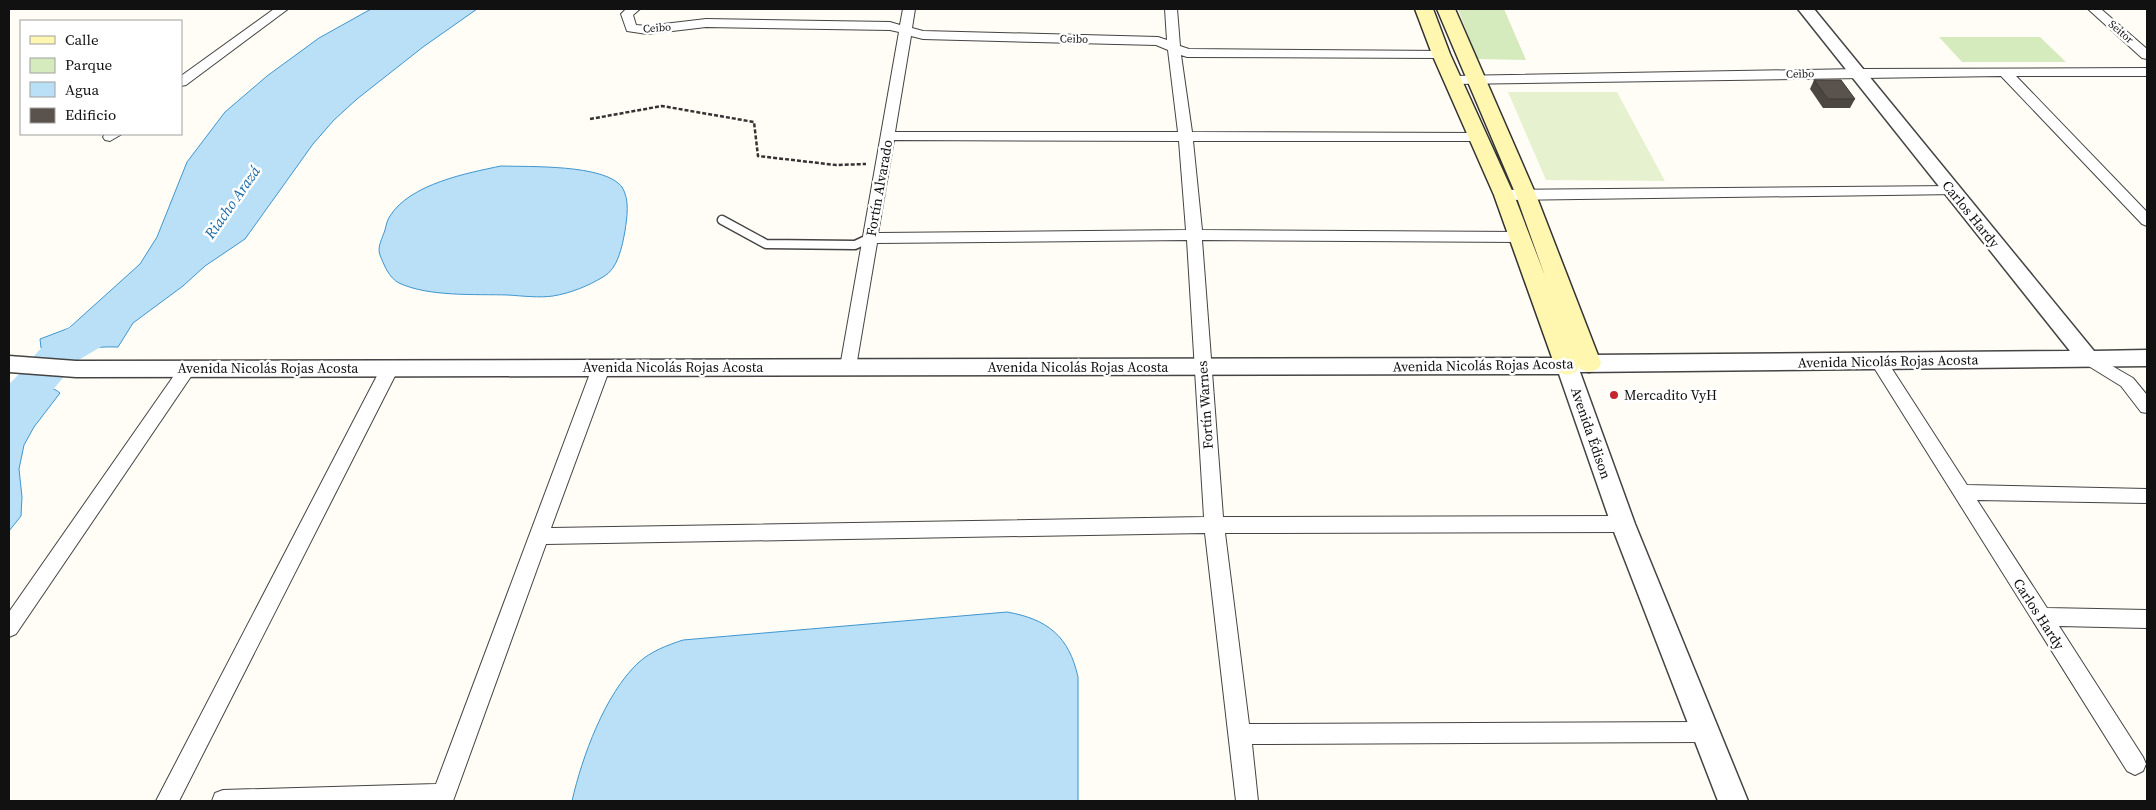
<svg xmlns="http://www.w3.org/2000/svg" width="2156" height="810" viewBox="0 0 2156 810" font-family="'Source Serif 4',serif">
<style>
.green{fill:#d5ebbd}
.pitch{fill:#e6f2cf}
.water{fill:#b9e0f7;stroke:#3f96cf}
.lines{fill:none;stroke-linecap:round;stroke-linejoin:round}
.river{fill:#b9e0f7;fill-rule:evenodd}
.service-casing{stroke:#444;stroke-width:11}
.minor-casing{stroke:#444;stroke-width:2}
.tertiary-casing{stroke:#444;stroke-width:3}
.secondary-casing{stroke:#333;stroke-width:3}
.path{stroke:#333;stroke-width:2.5;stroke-dasharray:4 2;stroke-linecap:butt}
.service{stroke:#fff;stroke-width:8}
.minor{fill:#fff;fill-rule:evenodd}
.tertiary{fill:#fff;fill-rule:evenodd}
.secondary{fill:#fff6b0;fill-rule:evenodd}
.wall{fill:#4d4742}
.building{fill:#5a524d;stroke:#3f3936}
.poi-dot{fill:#c4262e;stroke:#fff;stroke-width:2}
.labels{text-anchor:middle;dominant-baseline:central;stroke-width:5;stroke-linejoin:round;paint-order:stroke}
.far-street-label{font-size:11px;fill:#111;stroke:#fff}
.street-label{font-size:14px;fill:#111;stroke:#fff}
.poi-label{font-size:14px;fill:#111;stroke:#fff;text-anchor:start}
.water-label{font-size:15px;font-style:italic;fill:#1768a6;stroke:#fff}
</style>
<rect width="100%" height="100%" fill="#fffdf5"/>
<!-- green -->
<path class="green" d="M1458 9H1504L1526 60 1477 59Z
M1939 37H2040L2066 62H1962Z"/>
<!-- pitch -->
<path class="pitch" d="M1508 92H1617L1665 181 1546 180Z"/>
<!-- water -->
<path class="water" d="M371 9H477L423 47 357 99 334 120 313 144 245 239 205 266 183 286 133 323 118 347C90 346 69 352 41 348L40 339 69 328 140 264 157 237 187 162 225 112 267 76 319 38Z
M501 166C529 167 605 164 622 187 630 200 627 217 625 231 622 247 618 269 603 277 588 286 571 293 553 296 539 298 523 296 508 295 475 294 429 297 399 283 389 278 384 265 380 255 377 247 382 239 385 230 386 226 387 220 390 216 410 184 467 173 501 166Z
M32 387C42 386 52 386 60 393L34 427 24 445 19 469 22 497 21 516 9 531V393Z
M1007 612C1047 619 1069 636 1078 677V801H572C582 757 605 694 638 663 651 651 668 645 683 640Z"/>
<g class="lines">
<!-- river -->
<path class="river" d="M112 309 126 312 131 322 126 332 77 361 46 398 24 417 9 421V384C24 371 34 353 49 341 64 329 94 314 112 309Z"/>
<defs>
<path id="service" d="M722 220 766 244 855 245 870 238"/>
<path id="minor" d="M274 9H288L186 85 181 86V76Z
M626 9H640L633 15 636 25 647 26 706 19 890 22 900 25 903 9H915L912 28 923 31 1158 37 1167 40 1165 9H1177L1180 46 1189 49 1446 51 1447 54 1441 58 1187 57 1181 55 1192 132 1478 133 1485 137 1478 141H1193L1202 230 1520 232 1525 234 1528 237 1525 240 1520 242 1202 240 1223 517 1623 516 1630 519 1633 524 1630 529 1623 532 1225 533 1249 724 1704 722 1712 725 1715 732 1712 739 1704 742 1252 744 1258 801H1236L1205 533 546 544 453 801H212L215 793 223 790 436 784 592 368 595 364 601 362 607 364 610 368 551 528 1204 517 1187 240 877 243 856 367 854 371 848 373 842 371 840 367 899 32 890 30 706 27 647 34 627 31 621 14ZM911 36 923 39 1156 45 1168 50 1178 132H895ZM894 140 1179 141 1186 230 878 233Z
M2088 9H2101L2147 49V59L2142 58Z
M2147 68V76H2016L2147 212V226L2142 224 2001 76 1453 84 1446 80 1453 76 1858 69Z
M105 134H122L110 141 105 140 103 137Z
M1953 186 1958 188 1960 191 1958 194 1504 200 1499 198 1497 195 1499 192 1504 190Z
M2088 352 2133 378 2147 395V413L2141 412 2121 386 2082 362 2080 358 2082 354Z
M1879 356 1885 358 1967 485 2147 489V503L1977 500 2047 608 2147 610V628L2059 626 2143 757 2146 764 2143 771 2135 775 2127 771 1873 366 1871 362 1873 358Z
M188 362 194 364 197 368 194 372 16 634 9 637V612L182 364Z
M390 362 396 364 399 368 179 801H156L381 368 384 364Z"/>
<path id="tertiary" d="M1798 9H1814L2094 351 2147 350V366L1580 372 1635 524 1748 801H1718L1611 524 1559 374 76 377 9 372V356L76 361 1567 358 1589 355 2070 351Z"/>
<path id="secondary" d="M1415 9H1433L1450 54 1514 195 1545 276 1516 195 1437 9H1455L1536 195 1601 363 1598 369 1589 372 1580 369 1579 366 1576 372 1567 375 1558 372 1555 366 1494 195 1432 54Z"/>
</defs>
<!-- service casing -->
<use href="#service" class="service-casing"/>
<!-- minor casing -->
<use href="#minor" class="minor-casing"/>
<!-- tertiary casing -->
<use href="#tertiary" class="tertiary-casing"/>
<!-- secondary casing -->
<use href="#secondary" class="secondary-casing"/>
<!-- path -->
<path class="path" d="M590 119 662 106 754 122 758 156 836 165 866 164"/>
<!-- service -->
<use href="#service" class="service"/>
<!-- minor -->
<use href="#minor" class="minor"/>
<!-- tertiary -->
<use href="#tertiary" class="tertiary"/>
<!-- secondary -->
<use href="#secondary" class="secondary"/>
</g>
<!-- wall -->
<path class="wall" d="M1814 80 1855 99 1850 108H1823L1810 89Z"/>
<!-- building -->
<path class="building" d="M1814 80H1841L1855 99H1828Z"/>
<!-- markers -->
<circle class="poi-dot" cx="1614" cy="395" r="5"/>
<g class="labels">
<!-- far-street labels -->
<g class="far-street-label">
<text transform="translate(657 28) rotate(-4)">Ceibo</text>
<text transform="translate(2121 32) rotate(41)">Seitor</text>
<text transform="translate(1074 39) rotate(1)">Ceibo</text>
<text transform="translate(1800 74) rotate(-1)">Ceibo</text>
</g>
<!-- street labels -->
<g class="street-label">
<text transform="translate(879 188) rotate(-80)">Fortín Alvarado</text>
<text transform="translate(1971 214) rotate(51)">Carlos Hardy</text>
<text transform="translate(1888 361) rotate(-1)">Avenida Nicolás Rojas Acosta</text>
<text transform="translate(1483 365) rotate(-1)">Avenida Nicolás Rojas Acosta</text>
<text x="673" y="367">Avenida Nicolás Rojas Acosta</text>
<text x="1078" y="367">Avenida Nicolás Rojas Acosta</text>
<text x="268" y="368">Avenida Nicolás Rojas Acosta</text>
<text transform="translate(1205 405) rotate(-94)">Fortín Warnes</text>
<text transform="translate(1591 433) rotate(71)">Avenida Édison</text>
<text transform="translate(2039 614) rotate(57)">Carlos Hardy</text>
</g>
<!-- poi labels -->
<g class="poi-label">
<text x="1624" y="395">Mercadito VyH</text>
</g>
<!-- water labels -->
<g class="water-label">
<text transform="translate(232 202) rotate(-55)">Riacho Arazá</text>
</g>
</g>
<!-- border -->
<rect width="2156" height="810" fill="none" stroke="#111111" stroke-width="20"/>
<!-- legend -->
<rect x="20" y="20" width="162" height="115" fill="#ffffff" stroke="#a0a0a0"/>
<rect x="30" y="36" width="25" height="8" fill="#fff6b0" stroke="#a0a0a0"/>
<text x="65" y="45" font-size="15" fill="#111111">Calle</text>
<rect x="30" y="58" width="25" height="15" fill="#d5ebbd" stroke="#a0a0a0"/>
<text x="65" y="70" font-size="15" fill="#111111">Parque</text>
<rect x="30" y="82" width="25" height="15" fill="#b9e0f7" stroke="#a0a0a0"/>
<text x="65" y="95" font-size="15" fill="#111111">Agua</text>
<rect x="30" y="108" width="25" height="15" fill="#5a524d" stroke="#a0a0a0"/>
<text x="65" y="120" font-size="15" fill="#111111">Edificio</text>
</svg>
